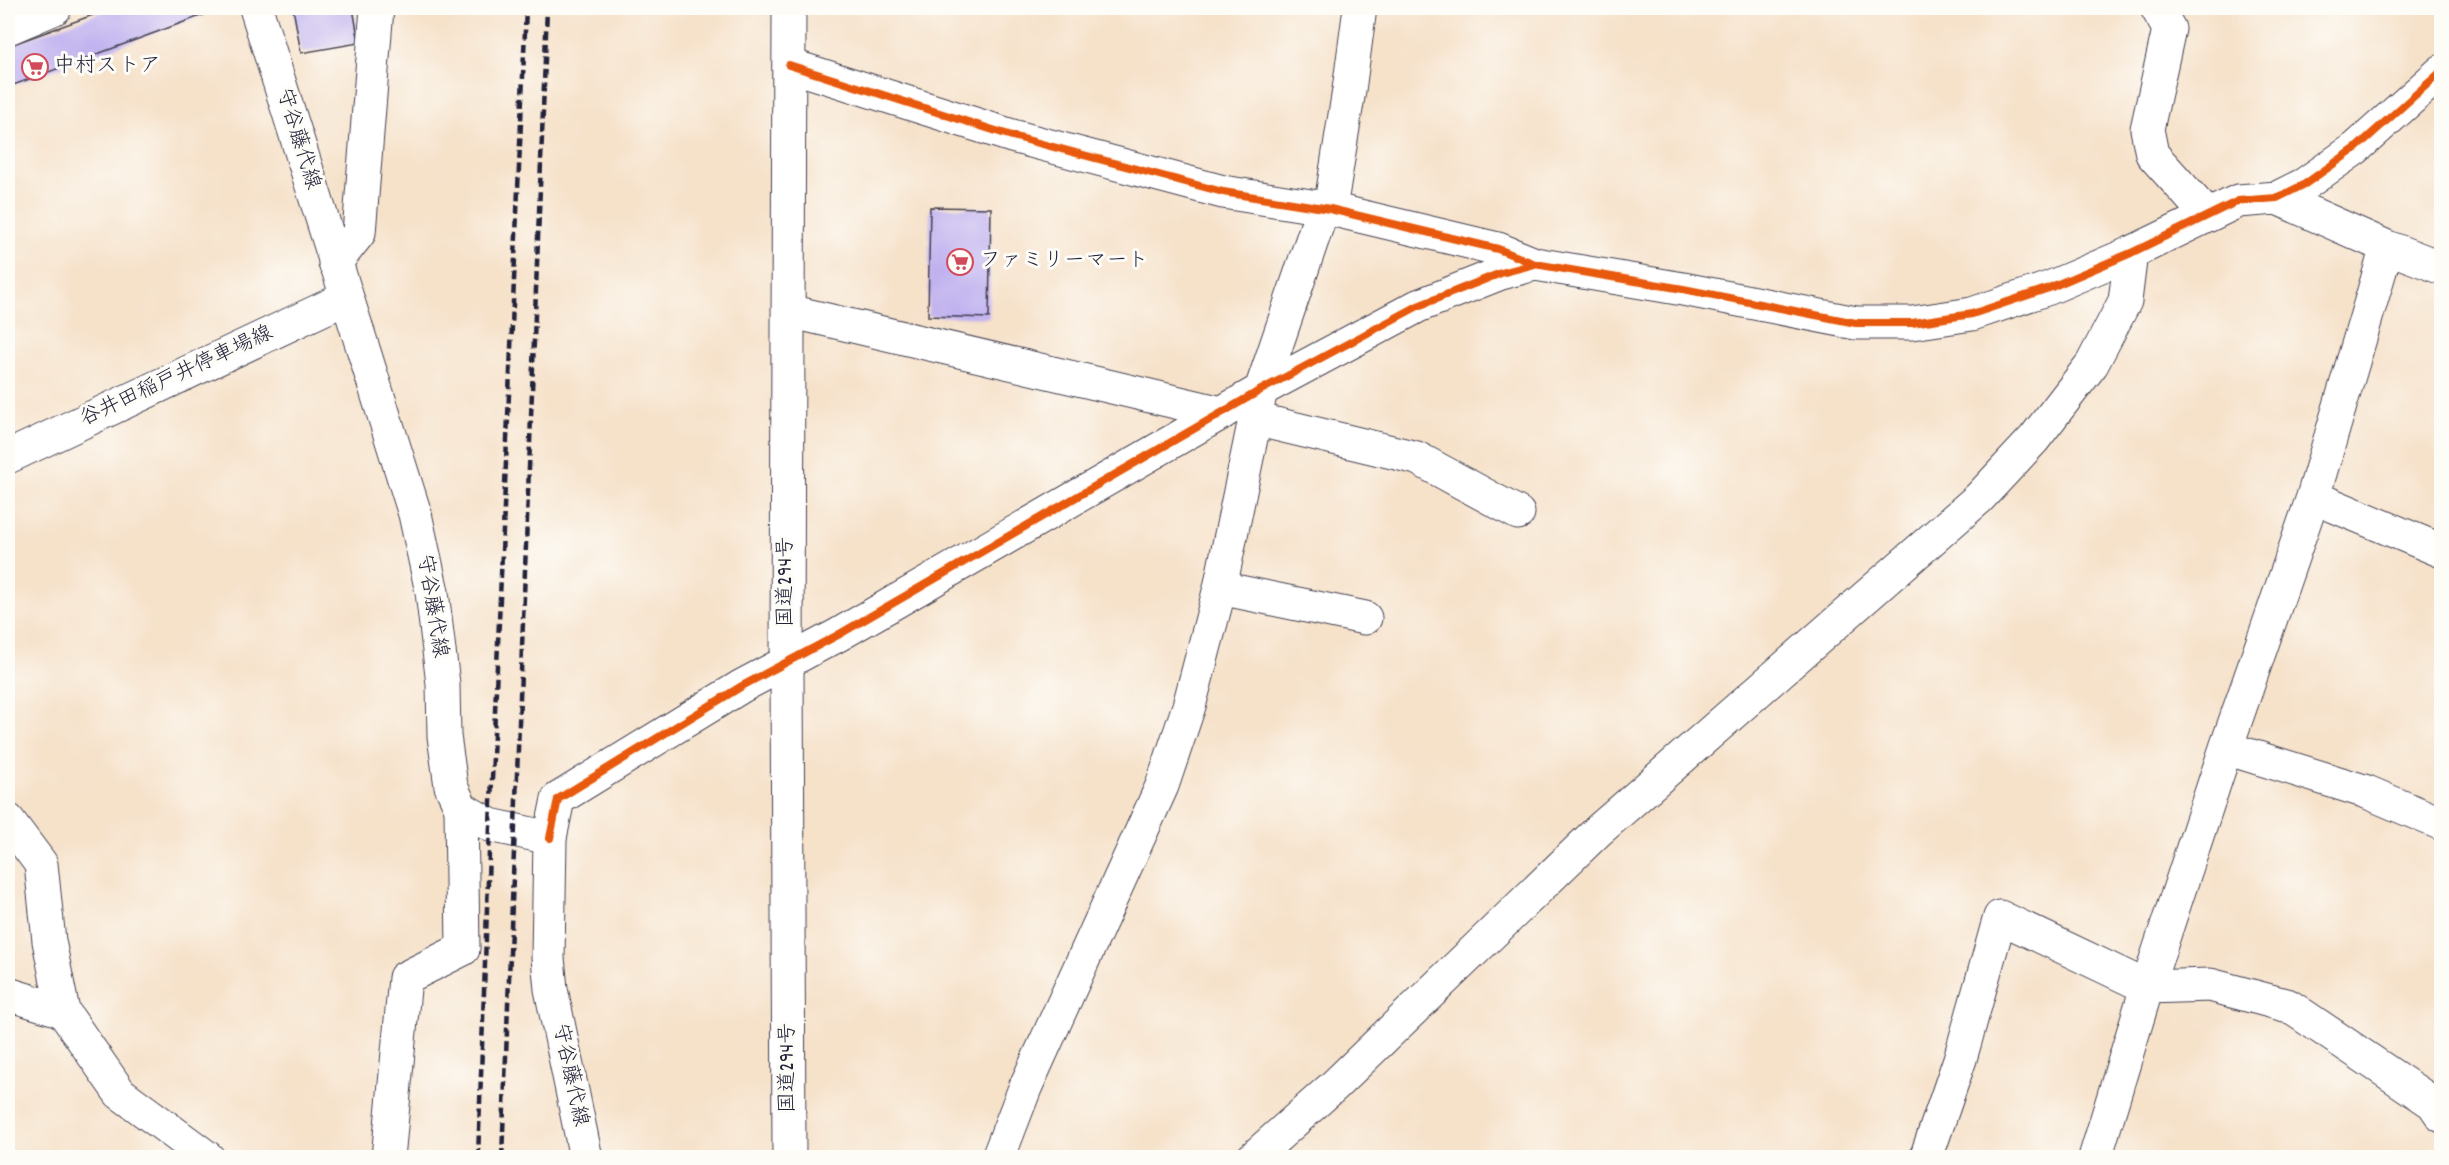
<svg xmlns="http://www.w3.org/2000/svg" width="2449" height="1165" viewBox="0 0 2449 1165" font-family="Dekko,'Klee One',sans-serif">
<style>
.building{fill:#c1b2ef}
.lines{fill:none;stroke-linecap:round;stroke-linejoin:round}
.minor-casing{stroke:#423f50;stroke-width:35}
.major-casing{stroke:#423f50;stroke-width:35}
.highway-casing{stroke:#423f50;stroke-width:35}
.minor{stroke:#fff;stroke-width:33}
.major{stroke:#fff;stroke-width:33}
.highway{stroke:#fff;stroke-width:33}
.rail{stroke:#22223b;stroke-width:4.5;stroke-dasharray:9 4.5;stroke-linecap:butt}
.cycleway-casing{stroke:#fdfcf7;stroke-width:11}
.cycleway{stroke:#e8590c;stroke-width:8}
.labels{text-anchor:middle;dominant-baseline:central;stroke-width:6;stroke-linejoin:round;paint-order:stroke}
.poi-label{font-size:21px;fill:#22223b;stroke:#fdfcf7;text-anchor:start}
.street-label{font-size:21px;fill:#22223b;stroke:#fdfcf7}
</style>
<rect width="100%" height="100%" fill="#fdfcf7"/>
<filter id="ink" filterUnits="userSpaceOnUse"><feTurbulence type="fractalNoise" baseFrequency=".0167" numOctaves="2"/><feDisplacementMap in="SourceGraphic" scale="12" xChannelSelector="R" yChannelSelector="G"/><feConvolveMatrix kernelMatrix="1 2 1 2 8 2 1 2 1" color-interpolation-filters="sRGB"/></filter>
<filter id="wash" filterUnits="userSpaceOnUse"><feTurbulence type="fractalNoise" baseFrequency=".008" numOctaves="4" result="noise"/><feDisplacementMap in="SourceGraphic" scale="24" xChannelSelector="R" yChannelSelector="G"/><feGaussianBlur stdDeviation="1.35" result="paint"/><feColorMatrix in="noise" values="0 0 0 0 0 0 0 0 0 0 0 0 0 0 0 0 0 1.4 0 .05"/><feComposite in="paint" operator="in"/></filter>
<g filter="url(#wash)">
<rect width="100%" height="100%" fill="#f6e1c9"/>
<g id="blocks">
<!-- building -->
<path class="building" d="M112 8H222L8 87V46Z
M293 8H353L359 43 301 53Z
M930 207 991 208 989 318 928 316Z"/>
</g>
</g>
<g filter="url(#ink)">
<use href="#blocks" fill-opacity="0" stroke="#423f50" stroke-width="1.5"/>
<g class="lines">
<defs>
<path id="minor" d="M2157 8 2169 29 2147 129 2152 154 2207 215
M8 28 55 8
M789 65 1012 136 1223 192 1330 209 1498 249 1535 264 1683 289 1856 323H1912L1972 314 2049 288 2131 253 2238 201 2277 198 2305 184 2356 148 2442 71
M2277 198 2387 247 2442 268
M1330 209 1349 90 1360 8
M335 263 359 233 377 8
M789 311 1222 413
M1255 419 1417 458 1518 513
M2313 497 2442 551
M1220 588 1365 618
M2226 748 2367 792 2442 824
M8 820 41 864 49 941 63 1011 120 1093 208 1158
M550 838 558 799 742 686 838 635 1261 390 1418 306 1501 273 1535 264
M8 994 63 1011
M388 1158 405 978 463 949 461 808
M998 1158 1025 1088 1162 786 1189 706 1220 588 1261 390 1323 208
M1253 1158 1335 1085 1599 830 1979 498 2034 439 2092 364 2125 301 2131 253
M1926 1158 1960 1059 2000 917 2147 987 2210 985 2289 1006 2433 1103 2442 1116
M2095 1158 2147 987 2226 748 2313 497 2387 247"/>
<path id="major" d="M256 8 415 514 432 592 443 684 444 736 451 786 461 808 490 825 550 838 548 958 551 989 586 1158
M8 457 346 298"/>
<path id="highway" d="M789 8 787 661 789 1158"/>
</defs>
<!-- minor casing -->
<use href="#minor" class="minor-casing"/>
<!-- major casing -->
<use href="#major" class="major-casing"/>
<!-- highway casing -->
<use href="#highway" class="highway-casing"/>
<!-- minor -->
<use href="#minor" class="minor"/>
<!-- major -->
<use href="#major" class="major"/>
<!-- highway -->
<use href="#highway" class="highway"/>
<!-- rail -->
<path class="rail" d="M478 1158 490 825 526 8
M502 1158 547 8"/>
<defs>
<path id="cycleway" d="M789 65 1012 136 1223 192 1330 209 1498 249 1535 264 1683 289 1856 323H1912L1972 314 2049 288 2131 253 2238 201 2277 198 2305 184 2356 148 2442 71
M550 838 558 799 742 686 838 635 1261 390 1418 306 1501 273 1535 264"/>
</defs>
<!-- cycleway casing -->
<use href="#cycleway" class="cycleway-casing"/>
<!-- cycleway -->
<use href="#cycleway" class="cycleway"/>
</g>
</g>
<!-- icons -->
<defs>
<symbol id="supermarket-ring" viewBox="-11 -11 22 22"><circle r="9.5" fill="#fdfcf7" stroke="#d1495b" stroke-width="1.5"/><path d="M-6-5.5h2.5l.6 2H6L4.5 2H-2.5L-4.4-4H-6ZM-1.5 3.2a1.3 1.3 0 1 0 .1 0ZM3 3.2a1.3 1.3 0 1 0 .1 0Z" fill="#d1495b"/></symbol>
</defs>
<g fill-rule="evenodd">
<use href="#supermarket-ring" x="20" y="52" width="30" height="30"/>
<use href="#supermarket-ring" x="945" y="247" width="30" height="30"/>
</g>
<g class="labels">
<!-- poi labels -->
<g class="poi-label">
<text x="54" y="67">中村ストア</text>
<text x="980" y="262">ファミリーマート</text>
</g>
<!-- street labels -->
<g class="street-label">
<text transform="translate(297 139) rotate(73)">守谷藤代線</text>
<text transform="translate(177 377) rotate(-25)">谷井田稲戸井停車場線</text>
<text transform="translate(787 582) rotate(-90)">国道294号</text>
<text transform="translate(431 606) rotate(81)">守谷藤代線</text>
<text transform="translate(789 1068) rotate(-90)">国道294号</text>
<text transform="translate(569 1075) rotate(78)">守谷藤代線</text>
</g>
</g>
<!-- margin -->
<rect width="2449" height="1165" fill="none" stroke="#fdfcf7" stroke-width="30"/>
</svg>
